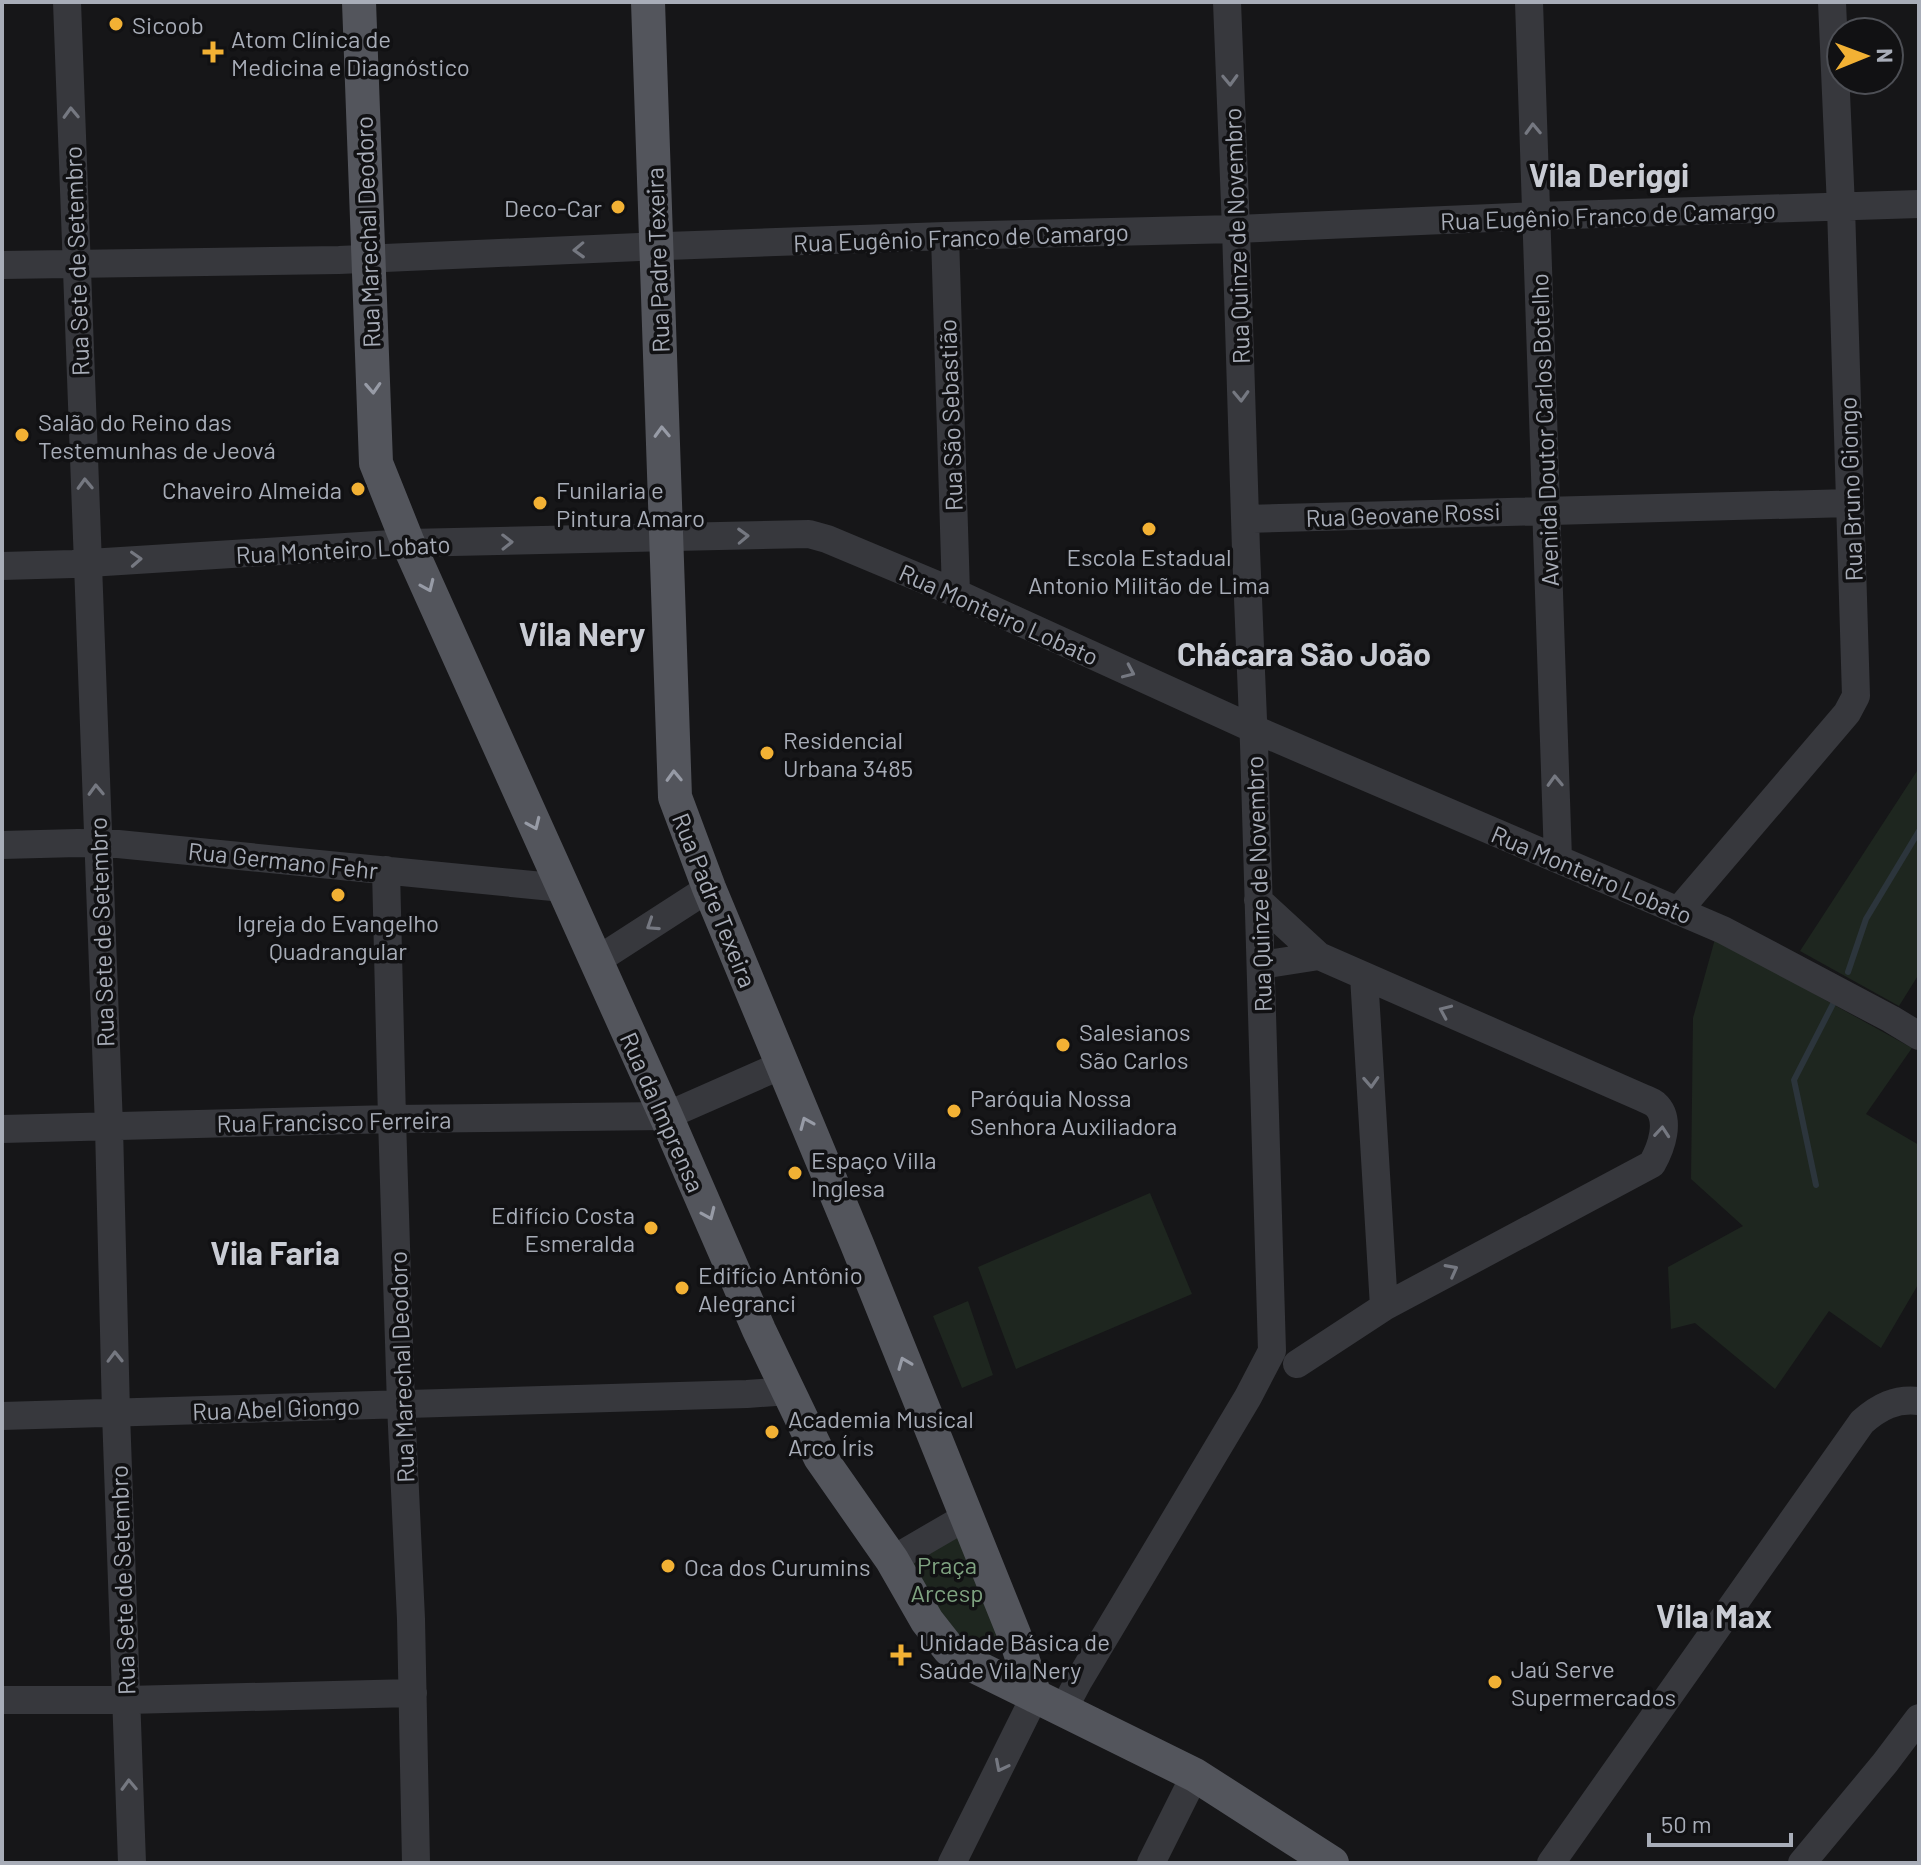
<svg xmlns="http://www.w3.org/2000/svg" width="1921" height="1865" viewBox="0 0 1921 1865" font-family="Barlow,sans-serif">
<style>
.green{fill:#1e261f}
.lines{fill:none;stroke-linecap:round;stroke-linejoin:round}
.stream{stroke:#2c353c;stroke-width:6}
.minor{stroke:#37383d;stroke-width:28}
.major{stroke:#53555c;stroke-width:34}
.oneway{stroke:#757881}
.oneway2{stroke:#979ba6}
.poi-dot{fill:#f2b134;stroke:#111113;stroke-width:3}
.labels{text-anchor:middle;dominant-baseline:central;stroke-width:7;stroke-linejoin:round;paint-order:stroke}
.poi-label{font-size:24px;fill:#a8adb8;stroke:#111113;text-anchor:start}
.street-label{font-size:24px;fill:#a8adb8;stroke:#111113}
.park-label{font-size:24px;fill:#7fa381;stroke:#111113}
.district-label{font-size:32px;font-weight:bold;fill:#c9ccd4;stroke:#111113}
</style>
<rect width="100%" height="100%" fill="#161618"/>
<!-- green -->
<path class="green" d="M1919 768V974L1899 1006 1800 951Z
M1715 939 1912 1048 1866 1114 1919 1145V1283L1881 1348 1829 1311 1775 1389 1695 1323 1671 1329 1668 1267 1743 1226 1691 1179 1693 1018Z
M1150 1193 1192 1294 1016 1369 978 1267Z
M968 1301 993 1375 962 1388 933 1316Z
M957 1533 1003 1645 989 1656 968 1657 899 1562Z"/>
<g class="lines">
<!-- stream -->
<path class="stream" d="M1848 972 1866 919 1919 831
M1816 1185 1794 1080 1835 1000"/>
<!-- minor -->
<path class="minor" d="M67 2 109 1127 116 1413 132 1863
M1529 2 1558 859
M945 236 956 593
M2 265 339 260 639 247 945 236 1236 229 1537 216 1919 204
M1245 519 1850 503
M2 566 73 564 408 543 809 534 827 539 956 593 1254 729 1723 930 1891 1019 1919 1036
M2 845 78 843 118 844 563 888
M386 870 392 1119 401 1405 411 1619 416 1863
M1258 900 1319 956 1643 1098C1647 1100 1651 1101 1655 1104 1672 1119 1661 1148 1652 1164L1384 1307 1297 1364
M1678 911 1847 713 1856 696 1841 207 1832 2
M596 961 709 888
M1261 965 1319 956
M1364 976 1384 1307
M2 1129 392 1119 666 1116 782 1065
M2 1416 747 1394 790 1391
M892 1560 966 1517
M2 1700H127L413 1693
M1063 1710 1079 1680 1248 1397 1272 1351 1254 744 1246 550 1236 229 1227 2
M952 1863 1035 1696
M1151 1863 1195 1775
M1551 1863 1862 1422C1879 1407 1896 1398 1919 1401
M1802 1863 1885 1763 1919 1718"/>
<!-- major -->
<path class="major" d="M359 2 376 463 408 543 666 1116 759 1330 820 1457 892 1560 927 1621 949 1649 962 1660 1195 1775 1332 1863
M648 2 675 797 709 888 857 1244 1014 1634 1035 1696"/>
</g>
<!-- one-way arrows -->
<defs><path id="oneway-chevron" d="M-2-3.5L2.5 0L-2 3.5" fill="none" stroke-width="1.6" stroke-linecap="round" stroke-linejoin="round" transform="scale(2)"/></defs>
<g class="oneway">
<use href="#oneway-chevron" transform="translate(1230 80) rotate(88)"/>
<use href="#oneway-chevron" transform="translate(71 113) rotate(-92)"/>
<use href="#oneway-chevron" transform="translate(1533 129) rotate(-92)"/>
<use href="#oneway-chevron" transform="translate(579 250) rotate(178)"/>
<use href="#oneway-chevron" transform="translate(1241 396) rotate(88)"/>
<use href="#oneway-chevron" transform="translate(85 484) rotate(-92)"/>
<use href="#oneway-chevron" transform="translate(743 536) rotate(-2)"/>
<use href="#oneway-chevron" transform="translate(507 542) rotate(-1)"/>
<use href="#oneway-chevron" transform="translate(136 559) rotate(-3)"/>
<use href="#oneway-chevron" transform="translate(1129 672) rotate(24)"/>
<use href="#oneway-chevron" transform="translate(1555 781) rotate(-92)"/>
<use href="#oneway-chevron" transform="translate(96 790) rotate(-92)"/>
<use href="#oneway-chevron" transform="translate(652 925) rotate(147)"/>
<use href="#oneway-chevron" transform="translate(1445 1011) rotate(-156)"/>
<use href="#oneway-chevron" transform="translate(1371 1082) rotate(87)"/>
<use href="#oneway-chevron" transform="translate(1662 1132) rotate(-85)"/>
<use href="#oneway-chevron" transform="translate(1452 1270) rotate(-28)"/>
<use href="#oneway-chevron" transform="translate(115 1357) rotate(-91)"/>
<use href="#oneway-chevron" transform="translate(1001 1766) rotate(117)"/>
<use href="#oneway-chevron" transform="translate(129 1785) rotate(-92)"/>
</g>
<g class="oneway2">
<use href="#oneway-chevron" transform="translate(373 388) rotate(87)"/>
<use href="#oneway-chevron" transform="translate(662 432) rotate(-92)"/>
<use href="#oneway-chevron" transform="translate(428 586) rotate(66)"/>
<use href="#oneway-chevron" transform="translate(674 776) rotate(-92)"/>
<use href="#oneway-chevron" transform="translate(534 824) rotate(66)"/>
<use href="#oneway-chevron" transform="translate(806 1123) rotate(-113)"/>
<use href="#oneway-chevron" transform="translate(709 1214) rotate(66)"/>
<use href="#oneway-chevron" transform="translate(904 1363) rotate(-112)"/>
</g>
<!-- markers -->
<g class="poi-dot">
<circle cx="116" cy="24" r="8"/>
<path d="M209 40h8v8h8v8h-8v8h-8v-8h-8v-8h8z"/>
<circle cx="618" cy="207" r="8"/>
<circle cx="22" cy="435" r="8"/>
<circle cx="358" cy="489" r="8"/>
<circle cx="540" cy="503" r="8"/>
<circle cx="1149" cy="529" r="8"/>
<circle cx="767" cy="753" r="8"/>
<circle cx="338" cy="895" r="8"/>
<circle cx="1063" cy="1045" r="8"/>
<circle cx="954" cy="1111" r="8"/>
<circle cx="795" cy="1173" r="8"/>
<circle cx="651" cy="1228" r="8"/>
<circle cx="682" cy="1288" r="8"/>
<circle cx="772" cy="1432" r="8"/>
<circle cx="668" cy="1566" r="8"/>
<path d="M897 1643h8v8h8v8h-8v8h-8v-8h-8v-8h8z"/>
<circle cx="1495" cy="1682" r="8"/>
</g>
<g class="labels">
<!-- poi labels -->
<g class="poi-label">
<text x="132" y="24">Sicoob</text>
<text x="231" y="38">Atom Clínica de<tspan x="231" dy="28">Medicina e Diagnóstico</tspan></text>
<text x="602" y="207" text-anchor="end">Deco-Car</text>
<text x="38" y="421">Salão do Reino das<tspan x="38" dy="28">Testemunhas de Jeová</tspan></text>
<text x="342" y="489" text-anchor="end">Chaveiro Almeida</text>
<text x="556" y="489">Funilaria e<tspan x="556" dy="28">Pintura Amaro</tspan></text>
<text x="1149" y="556" text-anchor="middle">Escola Estadual<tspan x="1149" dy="28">Antonio Militão de Lima</tspan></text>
<text x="783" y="739">Residencial<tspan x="783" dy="28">Urbana 3485</tspan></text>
<text x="338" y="922" text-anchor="middle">Igreja do Evangelho<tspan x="338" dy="28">Quadrangular</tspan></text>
<text x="1079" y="1031">Salesianos<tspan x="1079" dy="28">São Carlos</tspan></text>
<text x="970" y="1097">Paróquia Nossa<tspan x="970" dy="28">Senhora Auxiliadora</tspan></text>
<text x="811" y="1159">Espaço Villa<tspan x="811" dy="28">Inglesa</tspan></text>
<text x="635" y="1214" text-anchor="end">Edifício Costa<tspan x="635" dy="28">Esmeralda</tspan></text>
<text x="698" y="1274">Edifício Antônio<tspan x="698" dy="28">Alegranci</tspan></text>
<text x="788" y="1418">Academia Musical<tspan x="788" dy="28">Arco Íris</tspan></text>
<text x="684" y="1566">Oca dos Curumins</text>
<text x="919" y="1641">Unidade Básica de<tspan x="919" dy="28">Saúde Vila Nery</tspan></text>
<text x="1511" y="1668">Jaú Serve<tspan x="1511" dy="28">Supermercados</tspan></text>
</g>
<!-- street labels -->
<g class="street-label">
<text transform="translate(1608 215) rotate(-2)">Rua Eugênio Franco de Camargo</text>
<text transform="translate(367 232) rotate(-92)">Rua Marechal Deodoro</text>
<text transform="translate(1236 236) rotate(-92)">Rua Quinze de Novembro</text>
<text transform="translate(961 237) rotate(-2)">Rua Eugênio Franco de Camargo</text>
<text transform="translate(657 260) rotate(-92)">Rua Padre Texeira</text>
<text transform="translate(76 261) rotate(-92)">Rua Sete de Setembro</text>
<text transform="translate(950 415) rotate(-92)">Rua São Sebastião</text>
<text transform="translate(1544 430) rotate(-92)">Avenida Doutor Carlos Botelho</text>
<text transform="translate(1850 489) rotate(-92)">Rua Bruno Giongo</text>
<text transform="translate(1403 514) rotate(-2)">Rua Geovane Rossi</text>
<text transform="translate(343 549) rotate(-3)">Rua Monteiro Lobato</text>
<text transform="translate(999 614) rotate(24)">Rua Monteiro Lobato</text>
<text transform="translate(283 860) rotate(6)">Rua Germano Fehr</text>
<text transform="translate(1592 874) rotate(23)">Rua Monteiro Lobato</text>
<text transform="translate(1258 884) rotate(-92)">Rua Quinze de Novembro</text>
<text transform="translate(715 900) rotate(68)">Rua Padre Texeira</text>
<text transform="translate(101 932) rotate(-92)">Rua Sete de Setembro</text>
<text transform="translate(663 1112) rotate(66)">Rua da Imprensa</text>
<text transform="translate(334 1121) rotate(-1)">Rua Francisco Ferreira</text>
<text transform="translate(401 1367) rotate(-92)">Rua Marechal Deodoro</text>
<text transform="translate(276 1408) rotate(-2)">Rua Abel Giongo</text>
<text transform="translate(122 1580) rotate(-92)">Rua Sete de Setembro</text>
</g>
<!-- park labels -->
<g class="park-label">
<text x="947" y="1564">Praça<tspan x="947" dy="28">Arcesp</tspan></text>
</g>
<!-- district labels -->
<g class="district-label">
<text x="1609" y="174">Vila Deriggi</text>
<text x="582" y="633">Vila Nery</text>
<text x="1304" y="653">Chácara São João</text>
<text x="275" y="1252">Vila Faria</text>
<text x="1714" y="1615">Vila Max</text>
</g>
</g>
<!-- border -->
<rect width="1921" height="1865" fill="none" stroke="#a8adb8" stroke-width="8"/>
<!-- north arrow -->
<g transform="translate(1865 56) rotate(89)"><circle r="38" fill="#111113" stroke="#4d4f55" stroke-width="2"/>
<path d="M0-6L14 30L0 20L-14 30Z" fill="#f2b134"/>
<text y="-12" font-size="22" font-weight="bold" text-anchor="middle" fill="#a8adb8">N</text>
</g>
<!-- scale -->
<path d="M1649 1833v12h142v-12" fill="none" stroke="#a8adb8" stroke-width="4"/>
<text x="1661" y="1833" font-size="24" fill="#a8adb8" stroke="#111113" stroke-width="6" paint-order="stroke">50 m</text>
</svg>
